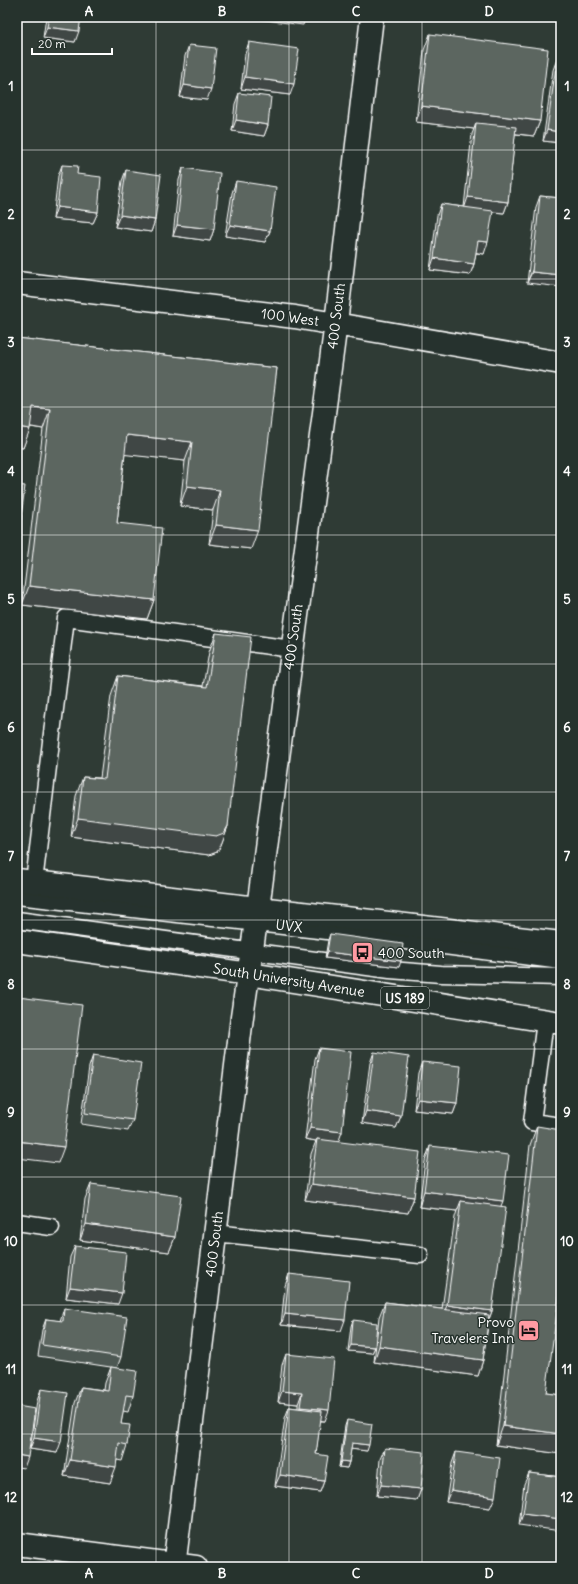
<svg xmlns="http://www.w3.org/2000/svg" width="578" height="1584" viewBox="0 0 578 1584" font-family="Delius,sans-serif">
<style>
.lines{fill:none;stroke-linecap:round;stroke-linejoin:round}
.lane-casing{stroke:#fff;stroke-width:19}
.street-casing{stroke:#fff;stroke-width:25}
.highway-casing{stroke:#fff;stroke-width:25}
.lane{stroke:#26332d;stroke-width:16}
.street{stroke:#26332d;stroke-width:22}
.highway{stroke:#26332d;stroke-width:22}
.wall{fill:#4e5853;stroke:#fff}
.shaded-wall{fill:#404744;stroke:#fff}
.building{fill:#5b6661;stroke:#fff}
.grid{fill:none;stroke:#fff;stroke-width:1;stroke-opacity:0.55}
.labels{text-anchor:middle;dominant-baseline:central;stroke-width:3;stroke-linejoin:round;paint-order:stroke}
.shield{fill:#26332d;stroke:#bec2c0;stroke-width:1}
.shield-label{font-size:13px;font-weight:bold;fill:#fff}
.street-label{font-size:14px;fill:#fff;stroke:#26332d}
.poi-label{font-size:14px;fill:#fff;stroke:#26332d;text-anchor:start}
.neatline{fill:none;stroke:#fff;stroke-width:1.5}
.grid-label{font-size:13px;text-anchor:middle;font-weight:bold;fill:#fff}
</style>
<rect width="100%" height="100%" fill="#2f3b35"/>
<filter id="ink" filterUnits="userSpaceOnUse"><feTurbulence type="fractalNoise" baseFrequency=".025" numOctaves="2"/><feDisplacementMap in="SourceGraphic" scale="8" xChannelSelector="R" yChannelSelector="G"/><feConvolveMatrix kernelMatrix="1 2 1 2 8 2 1 2 1" color-interpolation-filters="sRGB"/></filter>
<g filter="url(#ink)">
<g class="lines">
<defs>
<path id="lane" d="M34 882 66 618 292 649
M17 896 336 932 561 961
M17 920 390 970 441 974 561 977
M545 1021 532 1122 561 1126
M17 1222 51 1227
M215 1233 420 1255"/>
<path id="street" d="M17 283 295 317 561 363
M17 1544 196 1567
M174 1567 242 1017 258 908 336 323 372 17"/>
<path id="highway" d="M17 880 561 943
M17 941 249 974 561 1023"/>
</defs>
<!-- lane casing -->
<use href="#lane" class="lane-casing"/>
<!-- street casing -->
<use href="#street" class="street-casing"/>
<!-- highway casing -->
<use href="#highway" class="highway-casing"/>
<!-- lane -->
<use href="#lane" class="lane"/>
<!-- street -->
<use href="#street" class="street"/>
<!-- highway -->
<use href="#highway" class="highway"/>
</g>
<!-- wall -->
<path class="wall" d="M46 17H81L75 42 43 38Z
M430 34 540 121 534 136 515 134 508 202 504 213 492 212 484 254 476 253 474 264 470 275 430 270 437 215 441 204 464 207 472 134 474 129 416 122 424 50Z
M249 42 290 95 241 89 245 54Z
M189 45 207 100 180 97 185 56Z
M557 59 561 60V143L543 141 553 70Z
M239 93 268 125 264 136 232 131 235 104Z
M62 165 77 174 98 212 93 223 53 219 58 176Z
M183 168 214 229 210 241 173 236 179 180Z
M126 170 155 220 151 232 115 227 122 181Z
M236 181 270 231 265 242 225 236 232 193Z
M540 196 561 198 527 283 536 207Z
M17 338 277 368 251 549 209 544 213 510 180 506 185 461 125 454 117 523 154 600 147 619 22 605 43 429 30 427 23 448 17 447Z
M216 633 228 826 221 845 217 852 209 855 71 837 76 796 83 777 100 778 111 696 118 676 203 686 209 652Z
M330 934 399 967 325 958 328 940Z
M319 1048 342 1132 338 1141 414 1197 408 1213 305 1200 311 1154 316 1141 305 1139 315 1059Z
M374 1052 401 1116 396 1128 362 1123 370 1063Z
M93 1055 133 1120 128 1131 81 1124 89 1067Z
M422 1062 457 1103 453 1114 414 1110 418 1073Z
M537 1126 546 1393 561 1395V1454L496 1445 530 1145Z
M430 1146 501 1206 492 1311 489 1319 483 1360 478 1376 374 1362 379 1317 385 1302 442 1309 455 1217 457 1211 419 1207 425 1161Z
M91 1184 175 1237 169 1252 80 1240 85 1199Z
M75 1246 118 1304 66 1298 70 1257Z
M289 1274 341 1331 281 1325 285 1286Z
M64 1308 121 1357 117 1368 38 1356 42 1330 46 1319 60 1321Z
M353 1320 375 1347 372 1353 348 1351 351 1326Z
M286 1354 325 1421H320L316 1454 324 1481 320 1492 275 1486 285 1418 289 1407 298 1408V1404L278 1402 282 1365Z
M111 1367 133 1396 128 1412 123 1411 121 1424 127 1445 122 1461 117 1460 110 1483 64 1476 75 1403 81 1387 104 1390 105 1383Z
M41 1389 57 1453 30 1449 37 1401Z
M347 1420 367 1451 351 1449 349 1462 347 1468 339 1467 345 1426Z
M385 1448 421 1489 417 1500 377 1496 380 1459Z
M456 1452 490 1508 446 1502 452 1463Z
M529 1473 561 1477 519 1525 524 1484Z"/>
<!-- shaded-wall -->
<path class="shaded-wall" d="M243 17H306L303 25Z
M47 27 79 31 75 42 43 38Z
M245 77 294 84 290 95 241 89Z
M184 85 211 89 207 100 180 97Z
M421 106 540 121 534 136 476 129V123L474 129 416 122Z
M236 120 268 125 264 136 232 131Z
M547 130 561 132V143L543 141Z
M468 197 508 202 504 213 464 209Z
M57 207 98 212 93 223 53 219Z
M120 215 155 220 151 232 115 227Z
M177 225 214 229 210 241 173 236Z
M230 225 270 231 265 242 225 236Z
M478 241 488 242 484 254 473 252Z
M434 258 474 264 470 275 430 270Z
M532 272 561 275V287L527 283Z
M33 407 50 409 43 429 26 426Z
M17 427 30 429 23 448 17 447Z
M127 435 192 442 185 461 120 454Z
M187 486 220 490 213 510 180 506Z
M216 525 258 530 251 549 209 544Z
M29 586 154 600 147 619 22 605Z
M78 818 228 826 221 845 217 852 209 855 71 837Z
M327 952 401 961 399 967 325 958Z
M418 1099 457 1103 453 1114 414 1110Z
M366 1111 401 1116 396 1128 362 1123Z
M310 1128 342 1132 338 1143 317 1139 316 1141 305 1139Z
M17 1141 64 1147 58 1163 17 1158Z
M311 1184 414 1197 408 1213 305 1200Z
M424 1191 503 1201 497 1216 461 1201 457 1211 419 1207Z
M86 1224 175 1237 169 1252 80 1240Z
M70 1287 122 1293 118 1304 66 1298Z
M447 1305 492 1311 486 1327 441 1321Z
M285 1314 345 1320 341 1331 281 1325Z
M351 1345 375 1347 372 1353 348 1351Z
M379 1346 483 1360 478 1376 374 1362Z
M282 1391 302 1393 298 1404 278 1402Z
M300 1407 329 1410 325 1421 296 1418Z
M503 1426 561 1434V1454L496 1445Z
M34 1438 61 1442 57 1453 30 1449Z
M352 1443 369 1445 367 1451 350 1449Z
M17 1455 28 1457 24 1468 17 1467Z
M70 1460 116 1467 110 1483 64 1476Z
M341 1461 349 1462 347 1468 339 1467Z
M280 1475 324 1481 320 1492 275 1486Z
M381 1485 421 1489 417 1500 377 1496Z
M451 1490 495 1497 490 1508 446 1502Z
M523 1514 561 1519V1531L519 1525Z"/>
<!-- building -->
<path class="building" d="M49 17H81L79 31 47 27Z
M430 34 548 49 540 121 421 106Z
M249 42 299 49 294 84 245 77Z
M189 45 216 48 211 89 184 85Z
M557 59 561 60V132L547 130Z
M239 93 271 97 268 125 236 120Z
M476 123 516 127 508 202 468 197Z
M62 165 78 166 77 174 101 177 98 212 57 207Z
M183 168 220 173 214 229 177 225Z
M126 170 161 175 155 220 120 215Z
M236 181 276 187 270 231 230 225Z
M540 196 561 198V275L532 272Z
M441 204 493 211 488 242 478 241 474 264 434 258Z
M17 338 277 368 258 530 216 525 220 490 187 486 192 442 127 435 117 523 162 528 154 600 29 586 50 409 33 407 30 429 17 427Z
M17 485 25 486 17 549Z
M216 633 251 637 228 826 224 833 216 836 78 818 83 777 105 779 118 676 207 687Z
M330 934 403 944 401 961 327 952Z
M18 997 82 1005 64 1147 17 1141V1008Z
M319 1048 351 1052 342 1132 310 1128Z
M374 1052 409 1057 401 1116 366 1111Z
M93 1055 141 1063 133 1120 85 1113Z
M422 1062 461 1066 457 1103 418 1099Z
M537 1126 561 1130V1282L546 1393 561 1395V1434L503 1426Z
M317 1139 420 1152 414 1197 311 1184Z
M430 1146 509 1155 503 1201 424 1191Z
M91 1184 181 1196 175 1237 86 1224Z
M461 1201 506 1207 492 1311 447 1305Z
M75 1246 126 1252 122 1293 70 1287Z
M289 1274 349 1281 345 1320 285 1314Z
M385 1302 489 1315 483 1360 379 1346Z
M64 1308 127 1317 121 1357 42 1345 46 1319 63 1321Z
M353 1320 377 1323 375 1347 351 1345Z
M286 1354 334 1359 329 1410 300 1407 302 1393 282 1391Z
M111 1367 137 1371 133 1396 126 1395 121 1424 130 1425 127 1445 119 1443 116 1467 70 1460 81 1387 108 1391Z
M41 1389 68 1393 61 1442 34 1438Z
M17 1406 35 1409 28 1457 17 1455Z
M289 1407 322 1411 316 1454 328 1456 324 1481 280 1475Z
M347 1420 372 1424 369 1445 352 1443 349 1462 341 1461Z
M385 1448 424 1452 421 1489 381 1485Z
M456 1452 500 1458 495 1497 451 1490Z
M529 1473 561 1477V1519L523 1514Z"/>
</g>
<!-- grid -->
<path class="grid" d="M156 17V1567M289 17V1567M422 17V1567M17 150H561M17 279H561M17 407H561M17 535H561M17 664H561M17 792H561M17 920H561M17 1049H561M17 1177H561M17 1305H561M17 1434H561"/>
<!-- icons -->
<defs>
<symbol id="bus-square" viewBox="-11 -11 22 22"><rect x="-9" y="-9" width="18" height="18" rx="4" fill="#ff9aa2" stroke="#26332d"/><path d="M-5-6H5V4H4V6H2V4H-2V6H-4V4H-5ZM-3.5-4V0h7V-4ZM-3.5 1.2v1.5H-2V1.2ZM2 1.2v1.5H3.5V1.2Z" fill="#111"/></symbol>
<symbol id="hotel-square" viewBox="-11 -11 22 22"><rect x="-9" y="-9" width="18" height="18" rx="4" fill="#ff9aa2" stroke="#26332d"/><path d="M-6-4.5h1.5V1H6V5H4.5V3h-9V5H-6ZM-4 0a1.8 1.8 0 1 1 3.6 0ZM.5 0V-2.5h3Q6-2.5 6 0Z" fill="#111"/></symbol>
</defs>
<g fill-rule="evenodd">
<use href="#bus-square" x="350" y="940" width="25" height="25"/>
<use href="#hotel-square" x="516" y="1318" width="25" height="25"/>
</g>
<g class="labels">
<!-- shield labels -->
<rect class="shield" x="381" y="987" width="48" height="22" rx="3"/>
<g class="shield-label">
<text x="405" y="998">US 189</text>
</g>
<!-- street labels -->
<g class="street-label">
<text transform="translate(336 316) rotate(-83)">400 South</text>
<text transform="translate(290 317) rotate(8)">100 West</text>
<text transform="translate(293 637) rotate(-82)">400 South</text>
<text transform="translate(289 926) rotate(7)">UVX</text>
<text transform="translate(289 980) rotate(9)">South University Avenue</text>
<text transform="translate(214 1244) rotate(-83)">400 South</text>
</g>
<!-- poi labels -->
<g class="poi-label">
<text x="378" y="953">400 South</text>
<text x="514" y="1322" text-anchor="end">Provo<tspan x="514" dy="16">Travelers Inn</tspan></text>
</g>
</g>
<!-- margin -->
<rect width="578" height="1584" fill="none" stroke="#26332d" stroke-width="44"/>
<!-- scale -->
<path d="M32 48v6h80v-6" fill="none" stroke="#ffffff" stroke-width="2"/>
<text x="38" y="48" font-size="12" fill="#ffffff" stroke="#26332d" stroke-width="3" paint-order="stroke">20 m</text>
<rect x="22" y="22" width="534" height="1540" class="neatline"/>
<g class="grid-label">
<text x="89" y="16">A</text>
<text x="222" y="16">B</text>
<text x="356" y="16">C</text>
<text x="489" y="16">D</text>
<text x="11" y="91">1</text>
<text x="567" y="91">1</text>
<text x="11" y="219">2</text>
<text x="567" y="219">2</text>
<text x="11" y="347">3</text>
<text x="567" y="347">3</text>
<text x="11" y="476">4</text>
<text x="567" y="476">4</text>
<text x="11" y="604">5</text>
<text x="567" y="604">5</text>
<text x="11" y="732">6</text>
<text x="567" y="732">6</text>
<text x="11" y="861">7</text>
<text x="567" y="861">7</text>
<text x="11" y="989">8</text>
<text x="567" y="989">8</text>
<text x="11" y="1117">9</text>
<text x="567" y="1117">9</text>
<text x="11" y="1246">10</text>
<text x="567" y="1246">10</text>
<text x="11" y="1374">11</text>
<text x="567" y="1374">11</text>
<text x="11" y="1502">12</text>
<text x="567" y="1502">12</text>
<text x="89" y="1578">A</text>
<text x="222" y="1578">B</text>
<text x="356" y="1578">C</text>
<text x="489" y="1578">D</text>
</g>
</svg>
